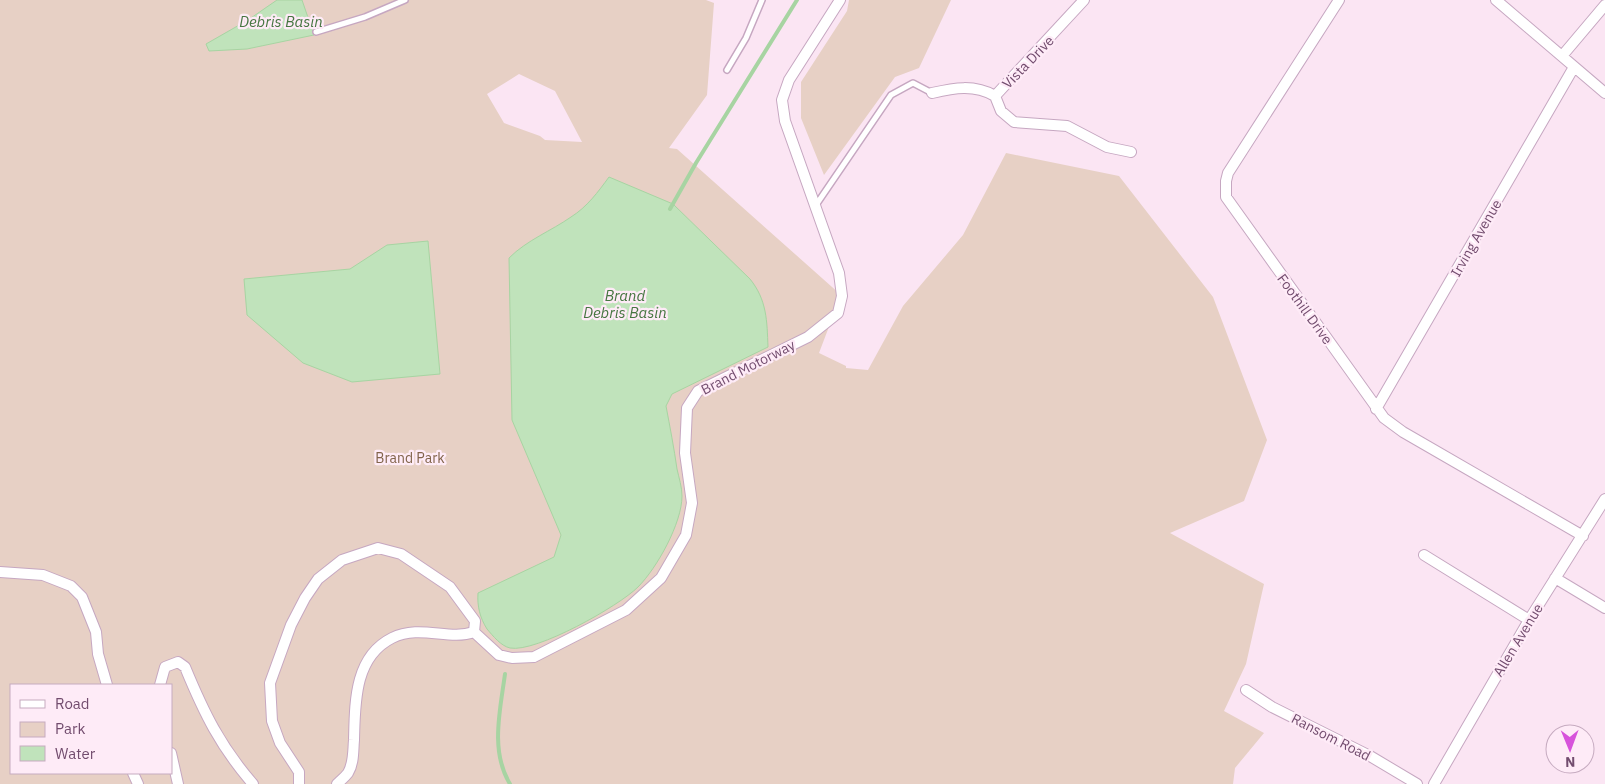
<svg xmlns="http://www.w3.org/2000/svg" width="1605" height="784" viewBox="0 0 1605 784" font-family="'IBM Plex Sans',sans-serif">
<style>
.green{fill:#e7d0c5;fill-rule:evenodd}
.water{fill:#c0e3bb;stroke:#a7d4a2}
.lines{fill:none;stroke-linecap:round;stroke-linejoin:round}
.stream{stroke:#a7d4a2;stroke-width:4}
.service-casing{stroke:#c6a7c1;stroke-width:8}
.minor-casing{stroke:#c6a7c1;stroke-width:12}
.service{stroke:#fff;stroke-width:5}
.minor{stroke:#fff;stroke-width:10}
.labels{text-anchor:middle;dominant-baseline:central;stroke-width:4.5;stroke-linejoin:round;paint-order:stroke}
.street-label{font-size:14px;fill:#724c6e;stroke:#feebf7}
.park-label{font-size:14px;fill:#82644b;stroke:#feebf7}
.water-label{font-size:15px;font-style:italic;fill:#467641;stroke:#feebf7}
</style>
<rect width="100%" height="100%" fill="#fbe5f3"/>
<!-- green -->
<path class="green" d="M0 0H706L714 3 707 95 669 148 677 149 841 295 819 353 846 366V368L868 370 903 306 963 235 1006 153 1119 176 1213 297 1267 440 1244 501 1170 533 1264 584 1246 664 1224 711 1264 733 1235 768 1233 784H0ZM519 74 555 91 582 142 545 140 540 136 504 123 487 94ZM11 685H171V773H11Z
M849 0H951L919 68 895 77 824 175 801 118V82L847 11Z"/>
<!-- water -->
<path class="water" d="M277 0H302L314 35 247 49 209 51 206 44 248 20Z
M609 177 673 204 750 279C767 300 767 321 768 347L672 394 666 406C670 427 674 448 677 469 679 478 682 487 682 496 682 523 657 568 638 587 619 606 536 653 510 648 501 646 493 636 487 629 480 618 477 606 478 593L554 557 561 535 512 420 509 258C527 240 551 231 571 217 587 207 598 192 609 177Z
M428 241 440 374 352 382 303 363 247 315 244 279 350 269 387 245Z"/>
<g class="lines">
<!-- stream -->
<path class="stream" d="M670 209 696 163 797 0
M505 674C500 711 490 751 510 784"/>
<defs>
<path id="service" d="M316 32 365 17 405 0
M727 70 746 38 762 0
M816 205 891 95 913 83 932 93"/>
<path id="minor" d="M1339 0 1228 173 1226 181V197L1384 418 1403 432 1583 536
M1496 0 1605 93
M1562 56 1605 5
M932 93C954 88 974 84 995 96
M995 96 1001 111 1014 122 1067 126 1107 147 1131 152
M995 96 1084 0
M1376 409 1574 67
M1424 555 1529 620
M0 572 43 575 71 586 82 597 96 632 98 654 107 685
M1555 578 1605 608
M474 632 499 655 512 658 534 657 626 610 661 578 686 535 692 503 685 453 687 408 698 391 808 337 838 313 842 296 839 273 785 121 782 100 789 80 840 0
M160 685 165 667 178 662 185 667C204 713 220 746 253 784
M1246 690 1272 707 1370 756 1417 784
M171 753 178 784
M133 773 138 784
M299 784V772L280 743 272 721 270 683 291 625 305 598 318 579 342 560 378 548 401 554 450 587 475 621 474 632
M337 784C340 781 345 777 348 773 354 763 353 751 354 740 355 703 354 657 392 638 420 624 449 641 474 632
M1434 784 1529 620 1605 499"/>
</defs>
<!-- service casing -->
<use href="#service" class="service-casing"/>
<!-- minor casing -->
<use href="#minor" class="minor-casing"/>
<!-- service -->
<use href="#service" class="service"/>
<!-- minor -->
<use href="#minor" class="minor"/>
</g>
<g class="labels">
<!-- street labels -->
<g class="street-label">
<text transform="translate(1028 62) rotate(-46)">Vista Drive</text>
<text transform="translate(1476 238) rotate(-60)">Irving Avenue</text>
<text transform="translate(1305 309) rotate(54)">Foothill Drive</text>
<text transform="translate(748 367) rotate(-27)">Brand Motorway</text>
<text transform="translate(1518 640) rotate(-59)">Allen Avenue</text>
<text transform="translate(1331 737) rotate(27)">Ransom Road</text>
</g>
<!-- park labels -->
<g class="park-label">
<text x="410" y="458">Brand Park</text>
</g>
<!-- water labels -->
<g class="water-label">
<text x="281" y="21">Debris Basin</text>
<text x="625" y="295">Brand<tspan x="625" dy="17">Debris Basin</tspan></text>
</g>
</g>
<!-- legend -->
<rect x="10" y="684" width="162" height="90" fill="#feebf7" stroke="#c6abc0"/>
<rect x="20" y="700" width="25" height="8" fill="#ffffff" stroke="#c6abc0"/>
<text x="55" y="709" font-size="15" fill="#724c6e">Road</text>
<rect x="20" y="722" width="25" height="15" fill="#e7d0c5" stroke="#c6abc0"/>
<text x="55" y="734" font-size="15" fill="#724c6e">Park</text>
<rect x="20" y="746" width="25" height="15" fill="#c0e3bb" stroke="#c6abc0"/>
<text x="55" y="759" font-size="15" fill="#724c6e">Water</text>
<!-- north arrow -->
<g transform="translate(1570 749) rotate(179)"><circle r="24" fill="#feebf7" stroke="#c6abc0"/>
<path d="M0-4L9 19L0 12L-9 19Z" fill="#d753db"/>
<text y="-8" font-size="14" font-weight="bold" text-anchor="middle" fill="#724c6e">N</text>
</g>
</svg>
